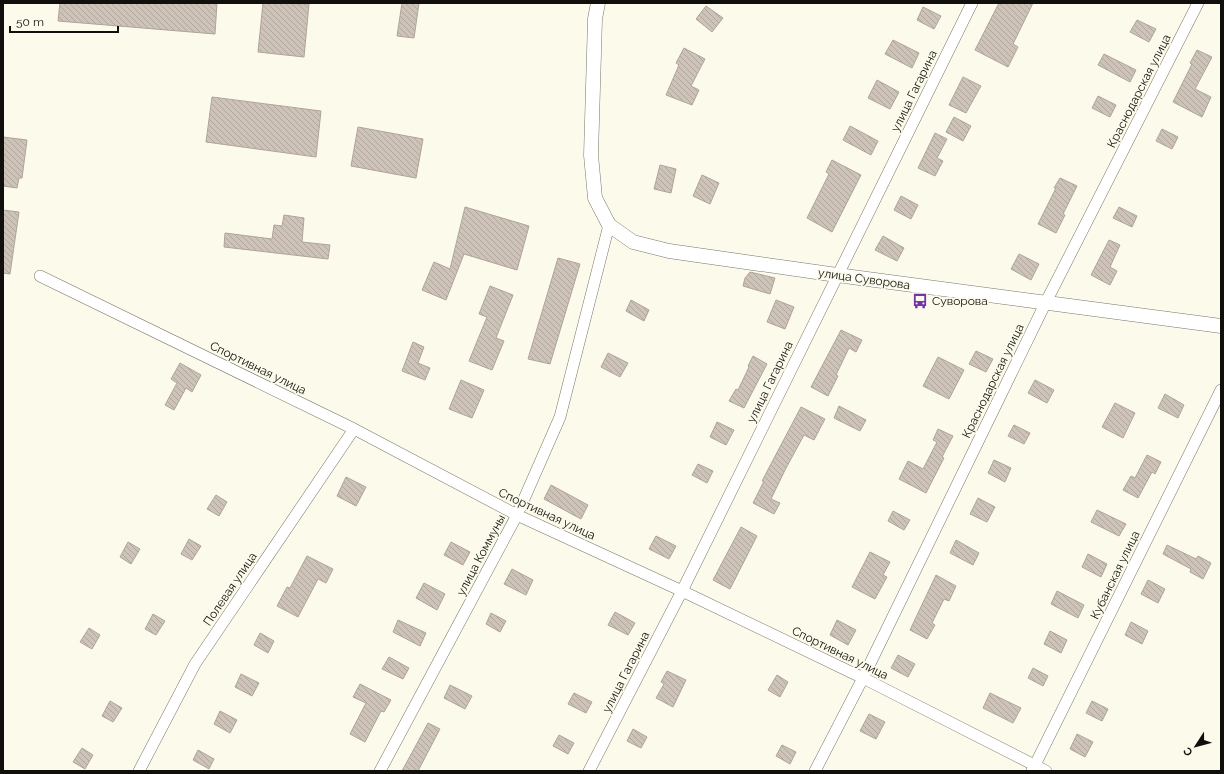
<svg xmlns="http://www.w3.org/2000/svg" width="1224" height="774" viewBox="0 0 1224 774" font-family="Raleway,sans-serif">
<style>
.building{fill:url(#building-back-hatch);stroke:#aea499}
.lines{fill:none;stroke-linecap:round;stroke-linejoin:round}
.minor-casing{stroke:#79776a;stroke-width:12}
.tertiary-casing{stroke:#79776a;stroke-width:15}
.minor{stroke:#fff;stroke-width:11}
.tertiary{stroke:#fff;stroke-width:14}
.labels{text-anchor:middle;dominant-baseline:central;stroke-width:3.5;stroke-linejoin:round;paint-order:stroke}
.street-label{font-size:12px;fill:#100f0b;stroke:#fcfaeb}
.poi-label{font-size:12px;fill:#100f0b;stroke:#fcfaeb;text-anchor:start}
</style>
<defs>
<pattern id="building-back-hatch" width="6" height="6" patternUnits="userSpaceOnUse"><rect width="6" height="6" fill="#cec3b8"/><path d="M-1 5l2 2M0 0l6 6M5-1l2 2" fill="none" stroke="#b0a69d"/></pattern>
</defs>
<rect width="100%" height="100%" fill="#fcfaeb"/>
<!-- building -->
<path class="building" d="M60 3H217L215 34 58 21Z
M263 3 309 4 304 57 258 52Z
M402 3H419L414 38 397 36Z
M999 3H1033L1013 44 1018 47 1008 67 975 50Z
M706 6 723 18 712 32 696 19Z
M923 7 941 16 934 29 917 20Z
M1137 20 1156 29 1149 42 1130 32Z
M893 40 919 53 912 68 885 54Z
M684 48 705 59 691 86 699 90 692 105 666 95 679 65 676 63Z
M1197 50 1212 57 1195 89 1211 97 1202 117 1173 102 1192 64 1190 63Z
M1104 54 1136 70 1130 82 1098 65Z
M963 77 981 86 966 113 949 105Z
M877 80 899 92 890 109 868 98Z
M1098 96 1116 105 1110 117 1092 108Z
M212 97 321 111 316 157 206 142Z
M954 117 971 126 963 141 946 132Z
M850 126 878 141 871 155 843 140Z
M358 127 423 139 416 178 351 166Z
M1162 129 1178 137 1172 149 1156 141Z
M935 133 947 139 937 158 943 161 935 176 918 168Z
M3 137 27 140 22 178H19L17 188 3 186Z
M832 160 861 175 832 232 807 218 829 174 826 172Z
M660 165 676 169 671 193 654 189Z
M702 175 719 183 710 204 693 196Z
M1060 178 1077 186 1063 214 1065 215 1056 233 1038 224 1056 188H1054Z
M901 196 918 205 911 219 894 210Z
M465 207 529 226 517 270 464 254 446 300 422 290 434 262 450 269Z
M1119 207 1137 216 1132 227 1113 218Z
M3 210 19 212 10 274 3 273Z
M284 215 304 218 302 242 330 245 328 259 224 247 225 233 272 239 274 225 282 226Z
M883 236 904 248 897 261 875 250Z
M1109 240 1120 245 1110 267 1117 271 1110 285 1091 275Z
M1019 254 1039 264 1031 280 1011 269Z
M558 258 580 264 550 364 528 359Z
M750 272 775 278 770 294 743 286 745 278Z
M490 286 513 295 496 338 504 341 492 370 469 361 487 317 479 314Z
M631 300 649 310 644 321 626 311Z
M776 300 794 307 785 329 767 322Z
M841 330 862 340 856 352 849 348 836 375 838 376 828 396 811 387Z
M413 342 424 347 418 363 430 368 425 380 402 371Z
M976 351 993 359 986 372 969 364Z
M608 353 628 363 620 377 601 367Z
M753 356 767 364 744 408 729 401 736 389 738 390 749 367 748 366Z
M938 357 964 370 949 399 923 386Z
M180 363 201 375 192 392 186 388 174 410 165 405 177 383 171 379Z
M461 380 484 390 472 418 449 409Z
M1035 380 1054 390 1047 403 1028 393Z
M1165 394 1184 405 1178 418 1158 408Z
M1115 403 1135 413 1123 438 1102 427Z
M839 406 866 420 860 431 834 418Z
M801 407 825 419 814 440 804 435 785 470 771 499 780 503 774 514 753 503 764 481H762Z
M717 422 734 430 726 445 710 437Z
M1014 425 1030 433 1024 444 1008 436Z
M938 429 953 436 942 457 944 458 926 493 899 479 908 461 923 469 937 442 933 440Z
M1147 455 1161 462 1155 474 1152 472 1138 498 1123 490 1131 476 1135 478Z
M994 460 1011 468 1005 482 988 473Z
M698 464 713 471 707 483 692 475Z
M346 477 366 487 356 506 337 496Z
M551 485 588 505 581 519 544 499Z
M216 495 227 502 219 516 207 509Z
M978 498 995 507 987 522 970 514Z
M1097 510 1126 524 1119 536 1091 522Z
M893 511 910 520 904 530 888 521Z
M741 527 757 536 730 589 713 580Z
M656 536 676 546 669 559 649 549Z
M189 539 201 546 192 560 181 554Z
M956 540 979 553 973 565 950 553Z
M128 542 140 549 131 564 120 557Z
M451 542 470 552 463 565 444 555Z
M1167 545 1196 559 1198 556 1211 563 1203 579 1190 572 1191 569 1163 554Z
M870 552 890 562 883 575 887 577 875 599 852 587Z
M1088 554 1107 564 1101 577 1082 567Z
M307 556 333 569 326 583 318 579 298 617 277 606 287 587 290 588Z
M512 569 533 580 526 595 504 584Z
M936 575 956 586 949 601 944 599 932 623 935 625 927 639 910 630Z
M1148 580 1165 589 1158 603 1141 594Z
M424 583 445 594 437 610 416 598Z
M1057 591 1084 605 1078 618 1051 604Z
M615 612 635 623 628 635 608 625Z
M491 613 506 621 500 632 486 624Z
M153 614 165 621 156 635 145 629Z
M398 620 426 633 420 646 393 632Z
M837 620 856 630 848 645 830 635Z
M1131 622 1148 631 1142 644 1125 635Z
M89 628 100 635 92 649 80 642Z
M1050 631 1067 640 1061 653 1044 644Z
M260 633 274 641 268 653 254 645Z
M898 655 915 664 908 677 891 668Z
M389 657 409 668 403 679 382 669Z
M1033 668 1048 676 1043 686 1028 678Z
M667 671 686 680 673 707 656 698 664 684 661 682Z
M241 674 259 683 252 696 235 687Z
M777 675 788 682 780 697 768 690Z
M360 684 391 700 384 712 381 711 365 742 350 734 366 703 353 697Z
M450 685 472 696 465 709 444 698Z
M574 693 592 702 586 713 568 704Z
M990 693 1021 708 1013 723 983 708Z
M110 701 122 708 113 722 102 716Z
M1092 701 1108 709 1102 721 1086 713Z
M220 711 237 720 230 733 214 724Z
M869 714 885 722 876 739 860 731Z
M428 723 440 729 418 771H402Z
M633 729 647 737 641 748 627 741Z
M1077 734 1093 742 1085 757 1070 749Z
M559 735 574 743 568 754 553 746Z
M782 745 796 752 790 764 776 756Z
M82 748 93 755 85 769 73 762Z
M198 750 214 759 209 769 193 760Z"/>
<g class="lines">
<defs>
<path id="minor" d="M40 276 354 429 517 515 682 591 863 678 1046 771
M139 771 195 664 354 429
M380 771 517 515 560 417 609 225
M589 771 682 591 972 3
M815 771 863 678 1046 302 1198 3
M1032 771 1221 390"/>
<path id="tertiary" d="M598 3 595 19 591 155 595 198 609 225 633 242 669 251 837 275 1221 326"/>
</defs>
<!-- minor casing -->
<use href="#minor" class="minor-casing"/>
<!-- tertiary casing -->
<use href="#tertiary" class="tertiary-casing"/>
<!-- minor -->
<use href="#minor" class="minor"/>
<!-- tertiary -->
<use href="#tertiary" class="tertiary"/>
</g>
<!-- icons -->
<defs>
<symbol id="bus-bare" viewBox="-9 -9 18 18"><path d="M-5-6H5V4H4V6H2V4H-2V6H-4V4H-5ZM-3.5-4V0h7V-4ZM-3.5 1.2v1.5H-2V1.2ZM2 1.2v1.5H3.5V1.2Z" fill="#7334a9" stroke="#fcfaeb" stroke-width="2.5" paint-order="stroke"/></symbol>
</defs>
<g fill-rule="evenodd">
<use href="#bus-bare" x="909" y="290" width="22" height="22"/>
</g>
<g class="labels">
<!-- street labels -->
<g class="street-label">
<text transform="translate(914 91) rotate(-64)">улица Гагарина</text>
<text transform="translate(1139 91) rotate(-63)">Краснодарская улица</text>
<text transform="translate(864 279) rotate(8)">улица Суворова</text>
<text transform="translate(258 368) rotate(26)">Спортивная улица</text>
<text transform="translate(993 381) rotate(-64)">Краснодарская улица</text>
<text transform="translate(770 382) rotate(-64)">улица Гагарина</text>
<text transform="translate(547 514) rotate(25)">Спортивная улица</text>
<text transform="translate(481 555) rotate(-62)">улица Коммуны</text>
<text transform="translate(1115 575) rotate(-64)">Кубанская улица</text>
<text transform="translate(230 589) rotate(-56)">Полевая улица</text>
<text transform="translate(840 653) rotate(26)">Спортивная улица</text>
<text transform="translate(626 672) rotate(-63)">улица Гагарина</text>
</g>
<!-- poi labels -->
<g class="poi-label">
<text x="932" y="301">Суворова</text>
</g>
</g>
<!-- border -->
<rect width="1224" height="774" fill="none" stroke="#100f0b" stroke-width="8"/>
<!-- north arrow -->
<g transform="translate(1196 746) rotate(234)" stroke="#fcfaeb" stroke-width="3" paint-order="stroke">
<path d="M0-3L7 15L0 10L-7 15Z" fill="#100f0b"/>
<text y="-6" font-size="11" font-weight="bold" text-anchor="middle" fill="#100f0b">С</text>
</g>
<!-- scale -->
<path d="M10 26v6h108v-6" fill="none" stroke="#100f0b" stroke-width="2"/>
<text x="16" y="26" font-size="12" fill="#100f0b" stroke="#fcfaeb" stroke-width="3" paint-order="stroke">50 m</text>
</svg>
